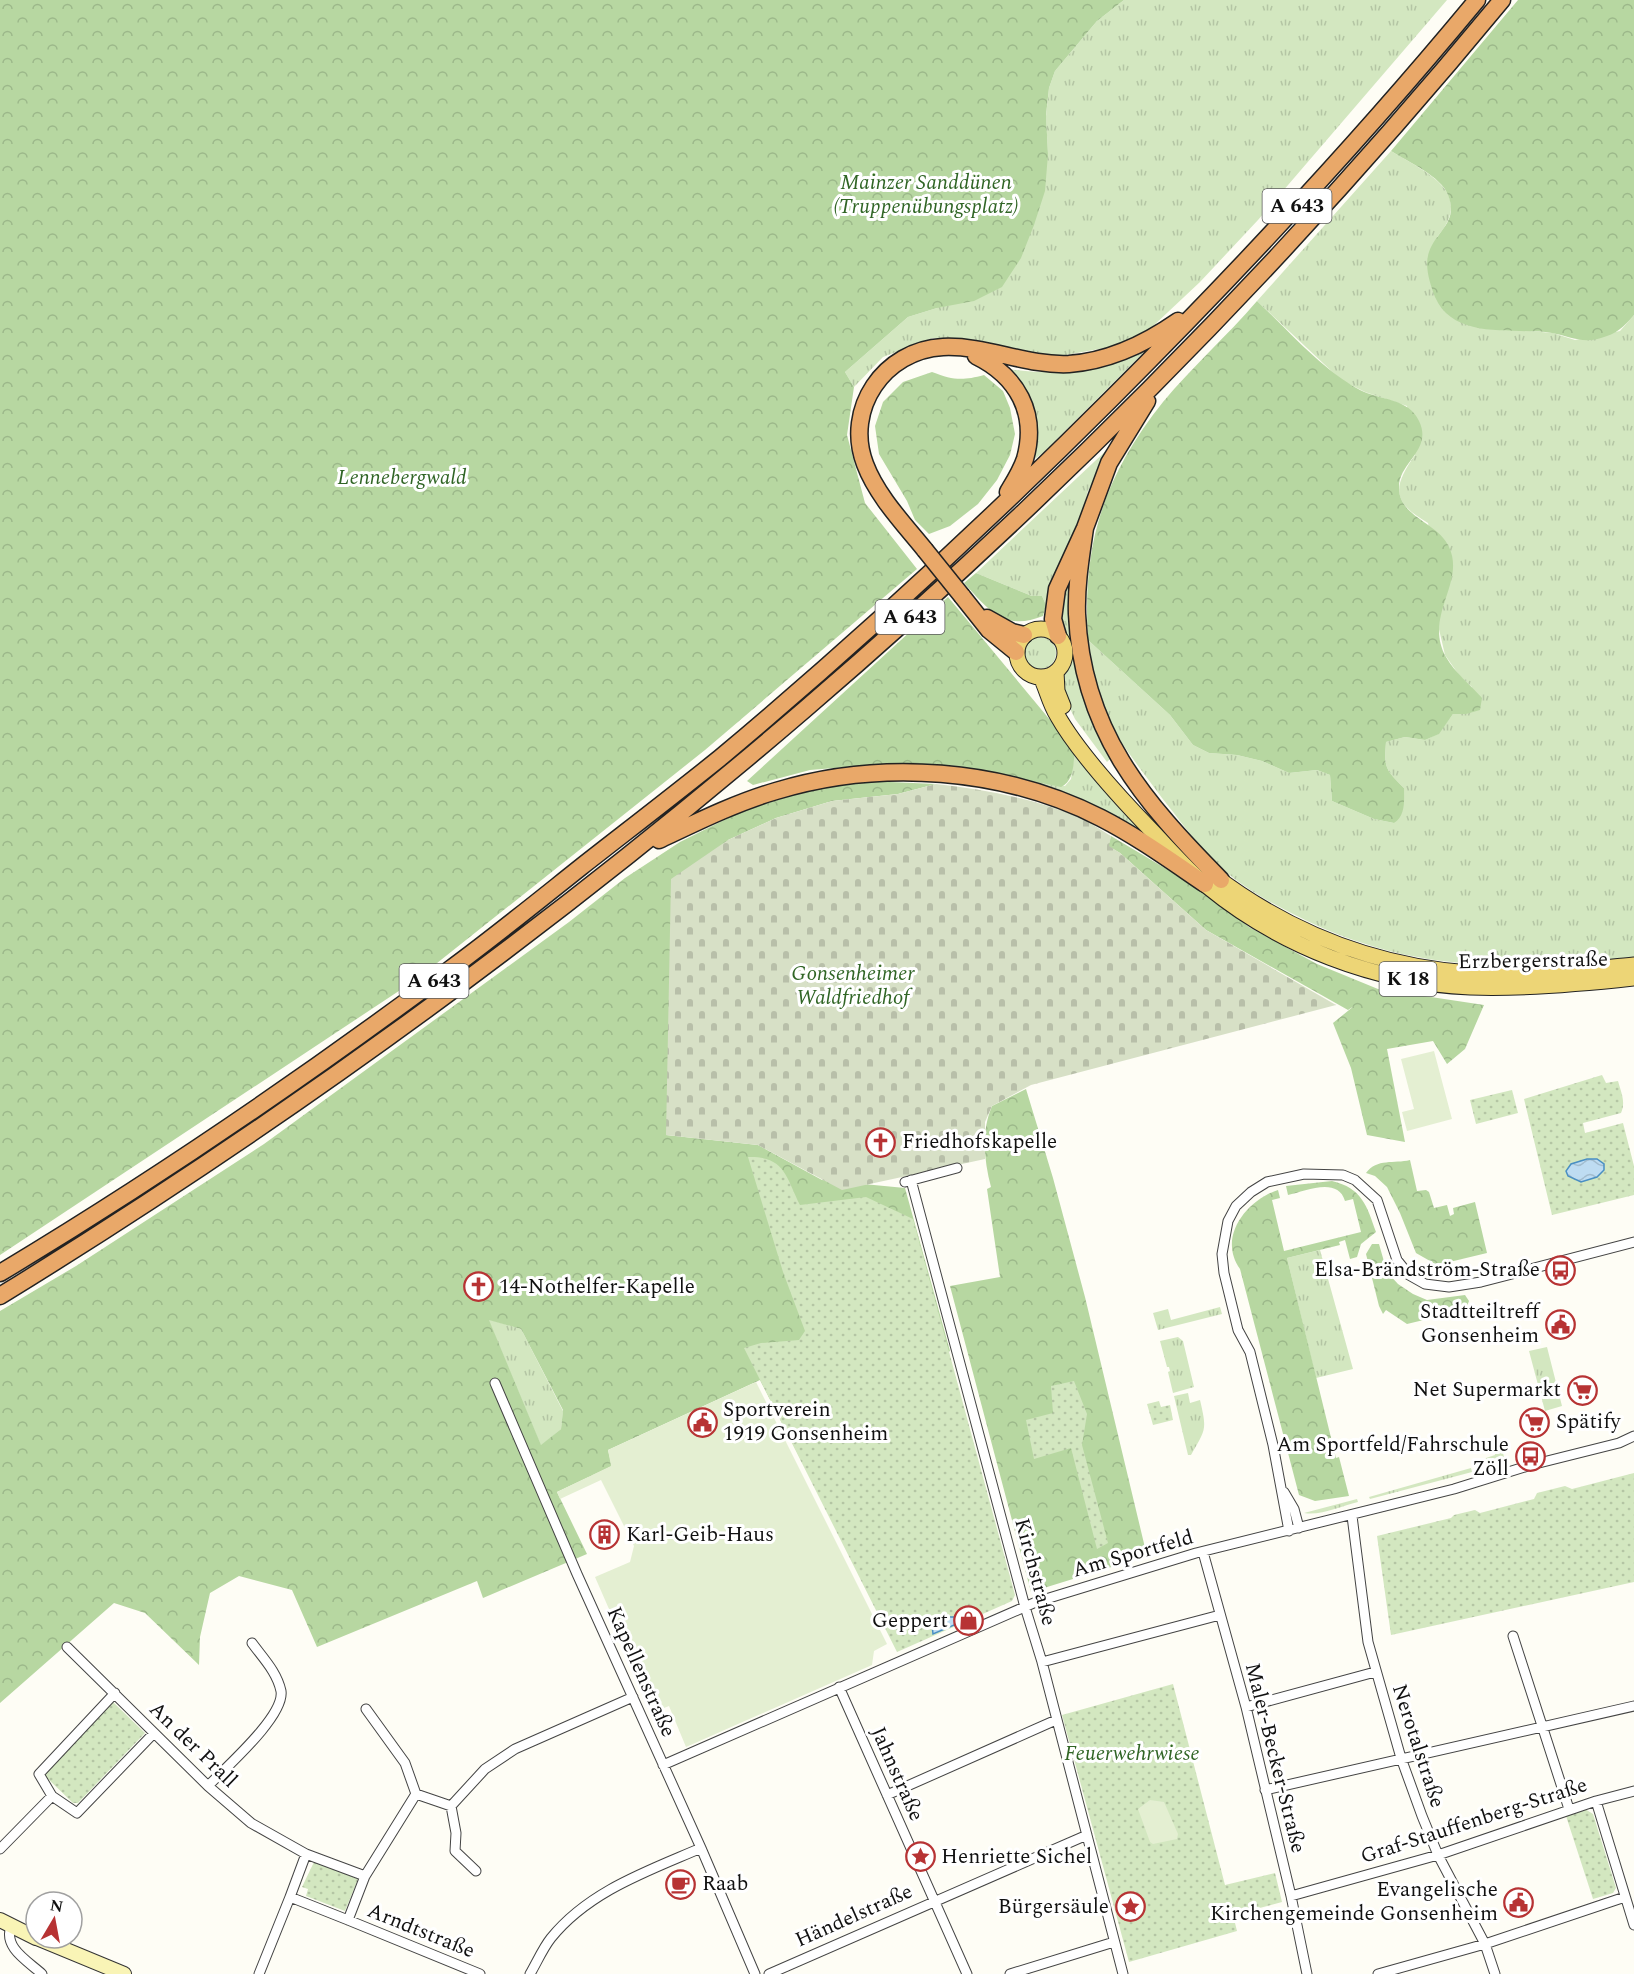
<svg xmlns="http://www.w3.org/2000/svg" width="1634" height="1974" viewBox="0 0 1634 1974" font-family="Spectral,serif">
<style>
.grass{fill:url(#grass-tufts)}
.forest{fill:url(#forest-crowns);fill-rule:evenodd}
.cemetery{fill:url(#cemetery-stones)}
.park{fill:url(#park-dots)}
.pitch{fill:#e4efd2}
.water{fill:url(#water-waves);stroke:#4a8fc3;stroke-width:1.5}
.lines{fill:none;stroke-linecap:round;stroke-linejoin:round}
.minor-casing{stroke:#444;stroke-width:11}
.secondary-casing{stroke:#333;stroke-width:16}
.primary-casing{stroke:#222;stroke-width:17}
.motorway-casing{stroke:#222;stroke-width:19}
.minor{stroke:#fff;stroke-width:9}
.secondary{stroke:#f9f4b6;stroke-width:14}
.primary{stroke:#edd576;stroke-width:15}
.motorway{stroke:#e9a869;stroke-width:16}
.motorway-bridge-casing{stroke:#222;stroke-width:19;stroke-linecap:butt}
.motorway-bridge{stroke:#e9a869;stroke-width:16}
.labels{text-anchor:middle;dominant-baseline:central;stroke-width:6;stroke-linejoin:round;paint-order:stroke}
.shield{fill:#fff;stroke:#585858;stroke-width:1.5}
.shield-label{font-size:20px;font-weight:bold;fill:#111}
.park-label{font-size:21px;font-style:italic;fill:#306525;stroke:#fff}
.street-label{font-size:21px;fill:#111;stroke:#fff}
.poi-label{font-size:21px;fill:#111;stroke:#fff;text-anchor:start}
</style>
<defs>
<pattern id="grass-tufts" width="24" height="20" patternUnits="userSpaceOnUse" patternTransform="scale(1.5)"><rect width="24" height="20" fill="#d3e7c0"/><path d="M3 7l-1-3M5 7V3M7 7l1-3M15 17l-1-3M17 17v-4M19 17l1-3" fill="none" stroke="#b4c5a4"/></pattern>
<pattern id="forest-crowns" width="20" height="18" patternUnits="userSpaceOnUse" patternTransform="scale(1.5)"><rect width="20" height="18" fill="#b7d7a1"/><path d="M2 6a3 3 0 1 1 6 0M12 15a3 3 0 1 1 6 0" fill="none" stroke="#9cb88a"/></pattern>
<pattern id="cemetery-stones" width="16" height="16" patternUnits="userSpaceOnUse" patternTransform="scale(1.5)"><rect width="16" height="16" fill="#d7e0c6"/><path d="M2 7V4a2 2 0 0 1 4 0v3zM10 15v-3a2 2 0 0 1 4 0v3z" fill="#b8bfa9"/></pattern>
<pattern id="park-dots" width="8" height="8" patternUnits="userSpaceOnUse" patternTransform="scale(1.5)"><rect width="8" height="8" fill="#d3e7c0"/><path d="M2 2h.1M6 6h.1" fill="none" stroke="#b4c5a4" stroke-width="1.8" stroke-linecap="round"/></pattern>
<pattern id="water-waves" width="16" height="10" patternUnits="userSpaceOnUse" patternTransform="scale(1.5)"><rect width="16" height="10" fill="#bedcf2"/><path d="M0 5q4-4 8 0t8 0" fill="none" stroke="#a2bcce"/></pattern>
</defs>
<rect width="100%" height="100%" fill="#fefdf5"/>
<!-- grass -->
<path class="grass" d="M1124 0H1447L1258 220 1200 282 1151 328 1116 346 1060 356 933 338 883 357 854 387 845 372 908 317 937 308 1048 154 1046 116 1049 88 1055 71 1097 21Z
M1391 151C1425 172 1476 192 1437 237L1530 331 1553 333 1575 340 1620 331 1634 315V957C1508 970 1410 974 1293 914 1265 900 1236 883 1214 861 1195 842 1179 819 1162 798 1144 773 1122 747 1108 719 1096 695 1092 667 1088 640L1170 715 1193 745 1209 753 1237 755 1262 761 1289 773 1317 770 1330 775 1332 801 1374 819 1394 823 1404 788C1385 769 1384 768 1386 742L1405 737 1425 740 1438 734 1453 714H1466L1472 687 1459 675 1445 655 1438 625 1443 602 1428 523C1392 502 1392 488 1415 455L1407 406 1365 392 1341 380 1257 301Z
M1145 351 1044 452 1032 461 1008 369C1062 376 1095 372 1145 351Z
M1111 446 1088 491 1078 525 1046 605 1042 596H1032L976 573Z
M1071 578 1111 758 1107 762 1075 719 1063 694 1062 676 1069 664 1071 651 1068 639 1064 635 1058 603Z
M1024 653a16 16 0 1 1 32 0a16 16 0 1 1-32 0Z
M1075 750 1144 829 1142 832 1072 796 1016 778 1065 786 1071 779Z
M1320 1250 1353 1369 1316 1378 1287 1258Z
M1220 1307 1222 1314 1158 1330 1153 1313 1168 1309 1171 1320Z
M488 1319 521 1329 563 1411 561 1429 541 1446Z
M1178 1337 1183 1341 1194 1387 1173 1393 1168 1372 1170 1371 1169 1367H1167L1160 1341Z
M1547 1347 1562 1406 1545 1411 1529 1351Z
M1188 1393 1190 1403 1200 1400C1207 1430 1206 1429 1191 1455H1188L1174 1396Z
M1500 1441 1504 1457 1484 1462 1486 1458 1495 1455 1493 1443Z
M1471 1468 1472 1472 1370 1499 1369 1497Z
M1357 1499 1358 1502C1341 1506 1321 1516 1304 1513Z"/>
<!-- forest -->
<path class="forest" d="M0 0H1124L1097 21 1055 71 1049 88 1046 115 1048 154 1045 191 1034 225 1021 258 1002 287 974 301 937 308 908 317 845 372 854 387 847 435 865 503 917 569 705 750 417 979 0 1255Z
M1518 0H1634V315C1624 327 1616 334 1601 338 1582 344 1569 336 1552 333 1515 327 1454 341 1435 297 1430 284 1424 266 1429 252 1437 230 1459 222 1448 195 1441 176 1408 162 1391 151Z
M1257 301C1290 332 1321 369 1360 390 1379 400 1409 398 1419 421 1433 450 1399 462 1399 487 1398 517 1438 522 1449 547 1466 583 1423 616 1446 657 1455 673 1470 684 1482 698L1480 710 1466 714H1453L1439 734 1425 740 1405 737 1386 742C1384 768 1385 769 1404 788 1404 800 1406 815 1394 823L1374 819 1332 801 1330 775 1317 770 1289 773 1262 761 1237 755 1209 753 1193 745 1170 715 1088 640C1082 545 1103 477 1163 402 1192 367 1227 336 1257 301Z
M932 372C953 380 962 381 984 375L1003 391 1010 408 1015 434 1010 455 997 480 978 504 950 526 929 534 915 520 907 501 879 454 875 426 883 402 903 382Z
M976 573 1032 596H1042L1046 605 1043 616C1004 632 988 609 964 583Z
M948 597 1075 750C1073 763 1075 780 1061 787L958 766 895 763 810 770 753 785 747 781Z
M867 781 936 784 898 794 832 801 776 818 728 840 666 1135 758 1145 822 1180 905 1188 950 1351 802 1462 760 1380 608 1450 612 1466 557 1492 587 1554 483 1598 477 1581 317 1647 292 1590 239 1576 210 1593 200 1637 199 1665 145 1613 114 1603 0 1703V1311L76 1266 264 1144 569 922 625 878 680 842 740 812 805 791ZM489 1320 521 1329 563 1410 561 1429 541 1445Z
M1111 836 1195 886 1249 927 1317 964 1378 989 1484 1005 1465 1049 1447 1064 1433 1041 1387 1049 1405 1142 1367 1135 1351 1068 1333 1023 1354 1006 1348 1010 1206 930 1120 853 1108 846Z
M1026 1089 1053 1178 1085 1297 1147 1556 1031 1592 950 1286 1000 1277 987 1189 991 1187C984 1160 981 1132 992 1106Z
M1410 1160 1417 1191 1426 1190 1429 1192 1434 1208 1447 1205 1450 1216 1454 1214 1453 1208 1475 1202 1487 1253 1437 1265 1416 1253 1400 1213 1387 1187 1375 1176 1366 1173C1377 1158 1394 1164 1410 1160Z
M1332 1181C1362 1188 1367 1206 1376 1232L1361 1244 1357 1257 1350 1259 1345 1240 1339 1242 1340 1245 1287 1258 1336 1458 1339 1457 1349 1496 1315 1501 1299 1495 1240 1269C1217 1237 1247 1200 1278 1190L1280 1198 1272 1200 1284 1251 1361 1232 1353 1199 1345 1201C1338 1176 1305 1191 1288 1195L1286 1186Z
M1372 1244H1379L1387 1272 1398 1284 1413 1294 1427 1300 1465 1295 1469 1301 1467 1306 1461 1311 1407 1324 1386 1310 1383 1314 1379 1306 1366 1254Z"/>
<!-- cemetery -->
<path class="cemetery" d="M936 784C984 789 1034 799 1079 817 1090 822 1101 830 1111 836L1109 846 1120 853 1206 930 1336 1005 1031 1085 992 1106 985 1122V1159L842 1190 758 1145 666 1135 671 879 728 840 776 818 832 801 898 794Z"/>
<!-- park -->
<path class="park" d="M1602 1075 1606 1083 1618 1081C1621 1092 1626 1102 1621 1113L1583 1123 1585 1133 1623 1123 1634 1166V1195L1552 1215 1524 1099Z
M1512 1090 1518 1113 1476 1124 1470 1100Z
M748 1157C785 1156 786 1177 800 1205L866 1197 913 1219 1015 1595 1012 1601 897 1652 744 1348 761 1343 799 1340 805 1331 783 1272Z
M1074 1381 1087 1414 1082 1445 1108 1543 1097 1549 1071 1448 1034 1459 1026 1420 1053 1413 1051 1386Z
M1159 1401 1161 1407 1170 1405 1173 1420 1153 1425 1147 1404Z
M1634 1473V1582L1391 1635 1377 1536 1451 1518 1454 1515 1475 1510 1480 1513 1534 1499 1537 1493 1565 1486 1572 1489Z
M1173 1684 1225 1885 1275 1873 1282 1902 1233 1915 1237 1931 1129 1962 1062 1715Z
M113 1702 145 1733 78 1803H73L45 1776 46 1772Z
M1585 1809 1593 1814 1616 1888 1613 1893 1593 1899 1566 1816Z
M314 1862 358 1879 345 1911 306 1896 308 1889 302 1887Z"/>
<!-- pitch -->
<path class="pitch" d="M1434 1051 1452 1119 1407 1131 1402 1112 1414 1109 1401 1059Z
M756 1382 887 1644 874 1651 872 1665 686 1747 669 1706 654 1712 595 1577 630 1562 634 1546 601 1480 560 1499 557 1492 611 1466 608 1450Z
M1150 1800 1164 1802 1178 1834 1177 1839 1153 1844 1150 1842 1138 1809Z"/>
<!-- water -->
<path class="water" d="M1587 1159H1597L1604 1164V1170L1597 1177 1581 1182 1568 1176 1566 1171 1571 1164Z
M949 1617H955L959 1623 933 1634 932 1625Z"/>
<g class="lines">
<defs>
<path id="minor" d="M911 1180 1025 1607 1042 1662 1123 1974
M905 1182 957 1168
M495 1383 577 1574 701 1848 755 1974
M1284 1492 1294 1509 1299 1528
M1352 1516 1368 1642 1401 1758 1422 1816 1438 1855 1485 1944 1495 1974
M1289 1531 1273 1445 1250 1352 1238 1330 1224 1273 1222 1254 1228 1221 1236 1206 1251 1192 1267 1182 1304 1174 1343 1175 1355 1180 1377 1200 1397 1260 1409 1275 1425 1284 1449 1287 1481 1282 1634 1242
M1203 1552 1246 1707 1291 1896 1307 1974
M1513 1636 1569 1809
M67 1647 208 1786 251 1823 306 1854 365 1876 348 1920 290 1897 306 1854
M1042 1662 1220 1615
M839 1687 967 1974
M115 1693 39 1774 52 1796 77 1813 154 1733
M1246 1707 1375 1672
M366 1709 405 1763 416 1794
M663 1765 1036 1602 1196 1553 1454 1489 1531 1465 1619 1443 1634 1436
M208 1786C225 1768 285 1716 281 1691 277 1672 263 1658 252 1643
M1265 1790 1634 1706
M887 1795 1056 1720
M1596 1801 1634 1925
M451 1806 456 1833 455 1851 476 1871
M0 1849 52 1796
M365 1876 416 1794 451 1806 485 1769 515 1749 633 1697
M1291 1896 1438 1855 1596 1801 1634 1791
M348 1920 480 1974
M11 1926C3 1948 28 1961 42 1974
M259 1974 290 1897
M530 1974C537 1962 543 1948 551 1938 589 1891 648 1871 701 1848
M769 1974 1087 1835
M1010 1974 1114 1942
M1378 1974 1485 1944 1625 1897"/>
<path id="secondary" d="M0 1920 36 1938
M37 1938 124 1974"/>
<path id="primary" d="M1017 653a24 24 0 1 1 48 0a24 24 0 1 1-48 0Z
M1056 672 1057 691 1063 706
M1041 677C1047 690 1050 704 1057 715 1079 754 1121 799 1152 831 1170 850 1187 870 1207 886 1280 946 1375 983 1470 987 1525 989 1580 984 1634 978
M1212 874C1288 932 1374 966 1469 973 1524 977 1580 970 1634 965"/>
<path id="motorway" d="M976 356C1017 376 1038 413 1025 459 1021 471 1014 482 1008 492
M1085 528C1081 556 1076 585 1077 614 1082 731 1143 801 1221 880
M925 550C904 524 877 496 865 464 844 409 884 350 943 347 986 345 1026 366 1069 364 1110 361 1145 344 1178 321
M962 596 989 630 1016 652
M987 618 1012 632 1024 635
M1058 636 1053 619 1057 589 1085 528 1109 463 1147 401
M659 840C697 822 735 803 776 791 881 759 1003 768 1101 818 1138 837 1171 861 1205 884
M0 1273C155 1180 304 1078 449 970 494 937 537 902 581 867 627 831 674 795 720 758 856 644 986 524 1111 399 1239 271 1362 139 1477 0
M0 1296C565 948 1079 513 1502 0"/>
</defs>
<!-- minor casing -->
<use href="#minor" class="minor-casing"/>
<!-- secondary casing -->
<use href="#secondary" class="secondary-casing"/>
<!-- primary casing -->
<use href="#primary" class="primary-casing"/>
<!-- motorway casing -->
<use href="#motorway" class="motorway-casing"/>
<!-- minor -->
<use href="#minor" class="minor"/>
<!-- secondary -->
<use href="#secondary" class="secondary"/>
<!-- primary -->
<use href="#primary" class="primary"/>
<!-- motorway -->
<use href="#motorway" class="motorway"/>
<defs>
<path id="motorway-bridge" d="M925 550 962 596"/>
</defs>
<!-- motorway-bridge casing -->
<use href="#motorway-bridge" class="motorway-bridge-casing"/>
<!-- motorway-bridge -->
<use href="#motorway-bridge" class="motorway-bridge"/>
</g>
<!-- icons -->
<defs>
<symbol id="church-ring" viewBox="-11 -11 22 22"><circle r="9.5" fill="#fff" stroke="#b73334" stroke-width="1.5"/><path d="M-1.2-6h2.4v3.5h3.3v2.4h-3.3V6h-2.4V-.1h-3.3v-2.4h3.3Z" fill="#b73334"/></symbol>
<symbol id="bus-ring" viewBox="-11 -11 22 22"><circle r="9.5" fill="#fff" stroke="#b73334" stroke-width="1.5"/><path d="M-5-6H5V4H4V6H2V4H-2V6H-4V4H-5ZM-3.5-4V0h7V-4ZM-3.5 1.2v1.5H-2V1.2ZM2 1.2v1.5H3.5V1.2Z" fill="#b73334"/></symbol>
<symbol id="civic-ring" viewBox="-11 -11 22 22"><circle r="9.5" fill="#fff" stroke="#b73334" stroke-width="1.5"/><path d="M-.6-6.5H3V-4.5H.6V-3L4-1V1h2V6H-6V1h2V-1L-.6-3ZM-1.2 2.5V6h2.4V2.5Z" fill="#b73334"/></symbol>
<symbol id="supermarket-ring" viewBox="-11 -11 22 22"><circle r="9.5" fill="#fff" stroke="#b73334" stroke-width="1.5"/><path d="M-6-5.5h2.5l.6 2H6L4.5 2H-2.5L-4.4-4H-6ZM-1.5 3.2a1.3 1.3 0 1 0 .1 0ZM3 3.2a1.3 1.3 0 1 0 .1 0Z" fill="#b73334"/></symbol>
<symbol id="building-ring" viewBox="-11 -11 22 22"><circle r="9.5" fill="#fff" stroke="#b73334" stroke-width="1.5"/><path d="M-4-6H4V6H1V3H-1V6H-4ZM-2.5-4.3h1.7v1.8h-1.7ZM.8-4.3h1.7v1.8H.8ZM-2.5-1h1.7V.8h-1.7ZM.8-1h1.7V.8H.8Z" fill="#b73334"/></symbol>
<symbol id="shop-ring" viewBox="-11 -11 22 22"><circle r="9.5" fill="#fff" stroke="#b73334" stroke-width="1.5"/><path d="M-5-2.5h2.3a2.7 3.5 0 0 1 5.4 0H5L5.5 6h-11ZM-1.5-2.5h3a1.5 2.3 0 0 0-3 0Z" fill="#b73334"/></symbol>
<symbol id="sight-ring" viewBox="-11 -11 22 22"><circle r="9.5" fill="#fff" stroke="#b73334" stroke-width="1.5"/><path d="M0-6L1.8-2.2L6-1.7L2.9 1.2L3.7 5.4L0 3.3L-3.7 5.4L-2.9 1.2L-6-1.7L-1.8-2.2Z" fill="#b73334"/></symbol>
<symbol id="cafe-ring" viewBox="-11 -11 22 22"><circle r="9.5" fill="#fff" stroke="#b73334" stroke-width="1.5"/><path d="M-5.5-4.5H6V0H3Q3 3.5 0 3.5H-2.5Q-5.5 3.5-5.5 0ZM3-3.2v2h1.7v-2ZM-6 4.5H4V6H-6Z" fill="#b73334"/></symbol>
</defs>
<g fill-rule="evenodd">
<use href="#church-ring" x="864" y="1126" width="33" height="33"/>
<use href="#bus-ring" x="1544" y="1254" width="33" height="33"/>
<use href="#church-ring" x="462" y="1270" width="33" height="33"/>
<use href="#civic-ring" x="1544" y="1308" width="33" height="33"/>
<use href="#supermarket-ring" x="1566" y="1374" width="33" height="33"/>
<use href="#civic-ring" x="686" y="1406" width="33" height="33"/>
<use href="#supermarket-ring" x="1518" y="1406" width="33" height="33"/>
<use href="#bus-ring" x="1514" y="1440" width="33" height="33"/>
<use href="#building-ring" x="588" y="1518" width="33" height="33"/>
<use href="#shop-ring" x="952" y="1604" width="33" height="33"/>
<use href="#sight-ring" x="904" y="1840" width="33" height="33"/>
<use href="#cafe-ring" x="664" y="1868" width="33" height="33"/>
<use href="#civic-ring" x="1502" y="1886" width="33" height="33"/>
<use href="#sight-ring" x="1114" y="1890" width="33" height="33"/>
</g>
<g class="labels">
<!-- shield labels -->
<g class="shield">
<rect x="1262.5" y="189" width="69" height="34" rx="4.5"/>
<rect x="875.5" y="600" width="69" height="34" rx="4.5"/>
<rect x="1379.5" y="962" width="57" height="34" rx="4.5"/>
<rect x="399.5" y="964" width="69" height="34" rx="4.5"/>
</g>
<g class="shield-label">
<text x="1297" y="206">A 643</text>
<text x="910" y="617">A 643</text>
<text x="1408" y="979">K 18</text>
<text x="434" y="981">A 643</text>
</g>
<!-- park labels -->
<g class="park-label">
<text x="926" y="183">Mainzer Sanddünen<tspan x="926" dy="24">(Truppenübungsplatz)</tspan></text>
<text x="402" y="478">Lennebergwald</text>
<text x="853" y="974">Gonsenheimer<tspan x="853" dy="24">Waldfriedhof</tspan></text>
<text x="1132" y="1754">Feuerwehrwiese</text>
</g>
<!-- street labels -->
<g class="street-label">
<text transform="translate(1533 961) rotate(-1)">Erzbergerstraße</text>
<text transform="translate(1133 1554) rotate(-16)">Am Sportfeld</text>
<text transform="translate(1035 1572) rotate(75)">Kirchstraße</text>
<text transform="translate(641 1672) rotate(66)">Kapellenstraße</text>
<text transform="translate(193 1745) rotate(44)">An der Prall</text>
<text transform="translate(1418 1746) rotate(72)">Nerotalstraße</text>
<text transform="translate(1275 1758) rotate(76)">Maler-Becker-Straße</text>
<text transform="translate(897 1774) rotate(66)">Jahnstraße</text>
<text transform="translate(1474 1821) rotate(-18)">Graf-Stauffenberg-Straße</text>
<text transform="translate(854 1916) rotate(-24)">Händelstraße</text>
<text transform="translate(421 1931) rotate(22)">Arndtstraße</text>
</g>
<!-- poi labels -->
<g class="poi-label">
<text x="902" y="1142">Friedhofskapelle</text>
<text x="1540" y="1270" text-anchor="end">Elsa-Brändström-Straße</text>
<text x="499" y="1287">14-Nothelfer-Kapelle</text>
<text x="1539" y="1312" text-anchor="end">Stadtteiltreff<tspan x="1539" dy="24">Gonsenheim</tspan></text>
<text x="1561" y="1390" text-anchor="end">Net Supermarkt</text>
<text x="723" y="1410">Sportverein<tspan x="723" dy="24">1919 Gonsenheim</tspan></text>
<text x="1556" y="1422">Spätify</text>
<text x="1509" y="1445" text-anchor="end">Am Sportfeld/Fahrschule<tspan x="1509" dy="24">Zöll</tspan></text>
<text x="626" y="1535">Karl-Geib-Haus</text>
<text x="948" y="1621" text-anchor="end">Geppert</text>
<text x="941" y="1857">Henriette Sichel</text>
<text x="702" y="1884">Raab</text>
<text x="1498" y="1890" text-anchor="end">Evangelische<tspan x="1498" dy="24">Kirchengemeinde Gonsenheim</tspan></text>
<text x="1109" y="1907" text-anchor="end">Bürgersäule</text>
</g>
</g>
<!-- north arrow -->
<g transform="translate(54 1920) rotate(10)"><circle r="28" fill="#ffffff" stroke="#a0a0a0" stroke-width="1.5"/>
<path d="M0-4.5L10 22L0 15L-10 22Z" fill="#b73334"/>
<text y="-9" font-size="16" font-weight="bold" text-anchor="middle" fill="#111111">N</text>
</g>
</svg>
